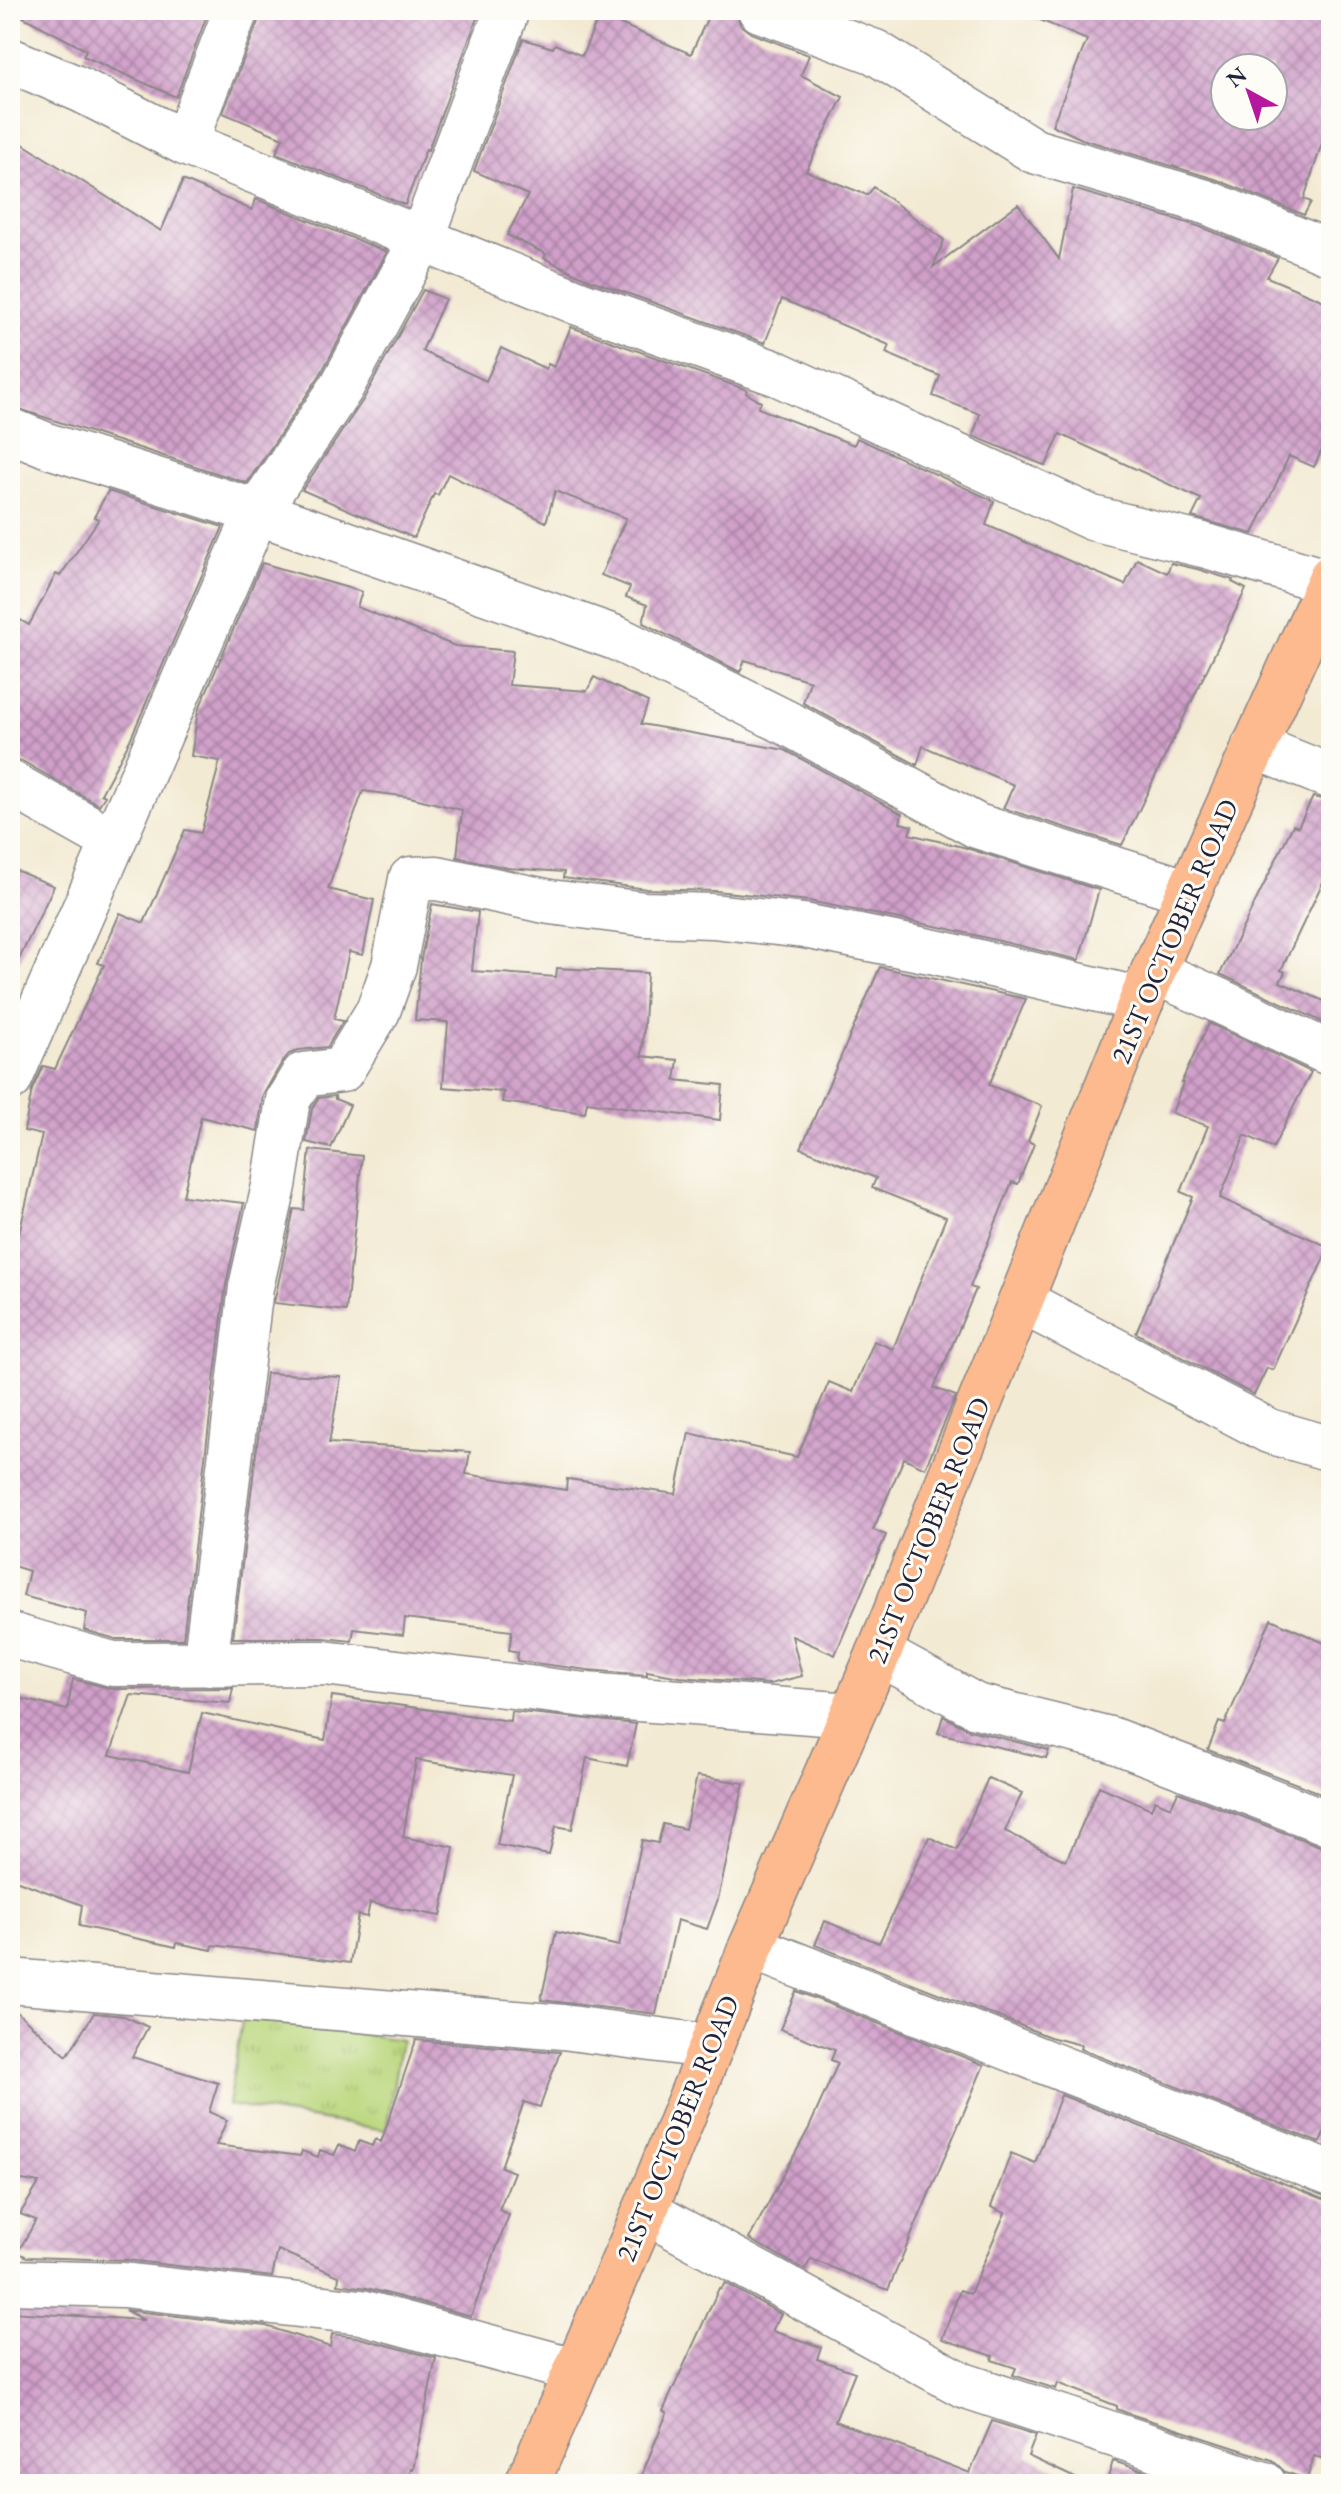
<svg xmlns="http://www.w3.org/2000/svg" width="1341" height="2494" viewBox="0 0 1341 2494" font-family="'EB Garamond',serif">
<style>
.park{fill:url(#park-tufts);stroke:#6e7c5c;stroke-width:2}
.building{fill:url(#building-cross-hatch);fill-rule:evenodd}
.lines{fill:none;stroke-linecap:round;stroke-linejoin:round}
.street-casing{stroke:#8a8687;stroke-width:47}
.primary-casing{stroke:#8a8687;stroke-width:47}
.street{stroke:#fff;stroke-width:44}
.primary{stroke:#fcba8e;stroke-width:44}
.labels{text-anchor:middle;dominant-baseline:central;stroke-width:6;stroke-linejoin:round;paint-order:stroke}
.street-label{font-size:28px;fill:#22223b;stroke:#fdfcf7}
</style>
<defs>
<pattern id="park-tufts" width="24" height="20" patternUnits="userSpaceOnUse" patternTransform="scale(2)"><rect width="24" height="20" fill="#bad77d"/><path d="M3 7l-1-3M5 7V3M7 7l1-3M15 17l-1-3M17 17v-4M19 17l1-3" fill="none" stroke="#a0b86d"/></pattern>
<pattern id="building-cross-hatch" width="8" height="8" patternUnits="userSpaceOnUse" patternTransform="scale(2)"><rect width="8" height="8" fill="#d1a0ca"/><path d="M0 0l8 8M0 8l8-8" fill="none" stroke="#a982a5"/></pattern>
</defs>
<rect width="100%" height="100%" fill="#fdfcf7"/>
<filter id="ink" filterUnits="userSpaceOnUse"><feTurbulence type="fractalNoise" baseFrequency=".0125" numOctaves="2"/><feDisplacementMap in="SourceGraphic" scale="16" xChannelSelector="R" yChannelSelector="G"/><feConvolveMatrix kernelMatrix="1 2 1 2 8 2 1 2 1" color-interpolation-filters="sRGB"/></filter>
<filter id="wash" filterUnits="userSpaceOnUse"><feTurbulence type="fractalNoise" baseFrequency=".006" numOctaves="4" result="noise"/><feDisplacementMap in="SourceGraphic" scale="32" xChannelSelector="R" yChannelSelector="G"/><feGaussianBlur stdDeviation="1.8" result="paint"/><feColorMatrix in="noise" values="0 0 0 0 0 0 0 0 0 0 0 0 0 0 0 0 0 1.4 0 .05"/><feComposite in="paint" operator="in"/></filter>
<g filter="url(#wash)">
<rect width="100%" height="100%" fill="#f3ead3"/>
<!-- park -->
<path class="park" d="M243 2015 401 2040 386 2130 228 2105Z"/>
<g id="blocks">
<!-- building -->
<path class="building" d="M10 10H209L176 97 83 56 86 50Z
M260 10H480L428 150 426 149 405 205 276 153 283 138 223 113 259 19Z
M711 10H736L740 25 751 33 809 55 801 75 843 97 806 171 867 195 874 187 944 240 933 267 1018 204 1059 259 1073 189 1198 226 1278 258 1267 277 1331 304V430L1314 467 1289 456 1253 534 1192 517 1201 499 1060 434 1046 466 973 436 980 414 933 396 940 376 886 353 889 345 782 299 765 343 585 278 544 258 546 254 507 235 528 195 474 171 523 39 553 48 555 44 582 56 599 15 691 54Z
M1017 10H1331V115L1304 199 1311 202 1304 215 1215 179 1082 139 1052 125 1087 40ZM1225 68H1273V116H1225Z
M23 144 161 231 183 180 252 210 256 199 387 252 320 375 247 483 10 406V165Z
M423 290 445 299 422 351 486 381 501 348 546 369 548 364 554 367 571 327 747 390 746 393 761 402 758 408 854 445 857 438 994 501 986 525 1125 585 1137 559 1167 573 1171 563 1197 569 1233 580 1232 582 1246 589 1122 845 1003 808 1014 785 923 746 917 765 803 703 810 681 745 660 740 672 643 623 647 605 626 597 630 587 601 575 626 518 555 491 546 522 448 474 438 495 434 494 414 538 302 490 363 400Z
M108 491 223 527 130 740 101 794 105 796 99 805 22 761 10 758V614L29 625 56 574 60 576 99 519 94 517Z
M262 563 362 592 357 607 455 646 513 651 509 685 587 691 594 677 648 702 641 724 785 750 902 814 900 823 912 826 909 834 963 847 1099 890 1079 960 945 928 809 901 716 891 647 889 563 878 564 872 508 868 457 857 462 810 410 797 363 791 328 889 374 900 363 955 349 952 334 1019 343 1021 327 1047 299 1050 289 1054 282 1062 263 1095 258 1131 201 1117 183 1196 244 1203 226 1284 183 1639H116L84 1630 87 1613 23 1596 29 1571 10 1565V1232L19 1234 42 1135 24 1131 32 1090 43 1066 55 1069 104 965 98 963 120 913 144 923 185 830 201 833 220 761 191 756 198 711Z
M1313 797 1331 801V865L1281 970 1285 972 1280 982 1331 1004V1026L1220 974 1293 825 1298 827Z
M10 868 54 886 10 978Z
M432 904 478 912 472 971 556 977 557 968 647 973 642 1056 678 1060 675 1080 723 1085 720 1120 587 1102 585 1113 502 1102 504 1092 443 1087 448 1022 415 1020 421 959Z
M880 967 1026 999 989 1085 1042 1106 1028 1141 1034 1144 1018 1184 1012 1182 970 1287 976 1289 934 1388 956 1396 925 1468 904 1458 873 1530 886 1535 835 1655 792 1636 802 1676 770 1684 680 1677 647 1671V1675L588 1670 517 1661 518 1652 509 1650 512 1631 405 1618 403 1635 354 1629 352 1641 324 1638H233L266 1373 341 1377 329 1443 470 1452 466 1474 566 1490 567 1479 676 1494 689 1433 797 1457 829 1382 853 1392 874 1341 893 1349 946 1217 872 1188 876 1178 801 1148Z
M1209 1023 1311 1072 1273 1148 1245 1135 1220 1198 1329 1247 1273 1370 1267 1368 1254 1395 1136 1333 1193 1197 1181 1192 1208 1126 1172 1113 1183 1083H1181Z
M335 1096V1099L350 1105 331 1148 306 1142 312 1109 318 1098Z
M310 1150 362 1156 346 1311 274 1303 294 1209 304 1210Z
M1271 1619 1331 1646V1797L1208 1750 1219 1722 1225 1724Z
M73 1679 113 1689 233 1688 230 1703 131 1695 110 1755 188 1772 202 1713 325 1740 332 1696 510 1721 511 1711 636 1724 627 1766 587 1758 572 1829 556 1826 549 1855 497 1845 512 1775 416 1760 403 1837 454 1847 441 1916 370 1903 367 1917 358 1915 350 1963 213 1945 212 1950 177 1943 176 1947 98 1930 79 1926 82 1905 10 1878V1736L19 1698 67 1710Z
M943 1716 970 1730 1049 1750 1046 1758 938 1733Z
M697 1776 744 1783 718 1899 707 1929 677 1920 656 2014 541 2000 556 1932 619 1946 642 1840 658 1843 663 1824 685 1829Z
M988 1778 1022 1793 1005 1831 1066 1861 1099 1786 1151 1809 1155 1800 1171 1807 1178 1792 1322 1847 1331 1848V2116L1320 2143 1080 2049 1081 2045 1050 2037 815 1945 825 1921 879 1943 929 1837 957 1850Z
M796 1991 984 2065 888 2290 811 2259 805 2270 749 2239 809 2128 838 2063 831 2060 835 2050 780 2029Z
M10 2006 67 2056 94 2013 124 2016 148 2027 132 2057 218 2083 209 2112 227 2120 216 2145 300 2156 302 2151 318 2157 320 2150 334 2155 339 2145 355 2152 359 2141 372 2146 375 2139 381 2142 416 2040 560 2052 540 2107 524 2102 501 2167 514 2172 499 2210 509 2215 471 2316 367 2288 338 2284 339 2276 278 2250 272 2277 126 2260 27 2257 18 2252 36 2220 20 2214 39 2183 10 2178Z
M1061 2095 1331 2202V2461L1314 2456 1307 2479 1285 2472 1272 2460 1127 2413 1117 2409V2406L1058 2383 1056 2389 1013 2375 1016 2368 992 2360 993 2356 942 2339 960 2290 970 2294 1005 2213 991 2207 1011 2153 1035 2163Z
M725 2283 781 2314 772 2331 821 2347 817 2359 855 2372 835 2421 970 2473 992 2421 1036 2435 1028 2456 1088 2484H638L667 2413 663 2411 719 2288 721 2289Z
M125 2310 266 2326 330 2347 332 2334 356 2337 436 2358 413 2470 411 2469 407 2484H10V2312L144 2320Z
M1113 2461 1184 2484H1106Z"/>
</g>
</g>
<g filter="url(#ink)">
<use href="#blocks" fill-opacity="0" stroke="#8a8687" stroke-width="2"/>
<g class="lines">
<defs>
<path id="street" d="M760 10 875 52 1034 151 1206 202 1331 253
M10 60 81 90 185 143 579 303 778 374 1092 518 1203 545 1329 582
M185 143 236 10
M10 430 49 446 257 512 616 638 793 726 977 826 1189 892
M1254 746 1331 777
M10 783 113 841
M1153 972C1214 996 1272 1027 1331 1054
M10 1079 257 512 341 388 422 239 507 10
M1021 1301 1269 1431 1331 1449
M10 1635 113 1664 324 1663 586 1695 851 1715
M879 1653 976 1706 1110 1739 1331 1824
M203 1663 206 1657 251 1287 274 1186 288 1100 303 1075 342 1070 378 1011 394 966 411 879 437 878 550 902 645 914 713 916 804 926 940 953 1142 1000
M751 1947 1331 2174
M10 1981 563 2027 711 2047
M645 2211 963 2385 1264 2484
M10 2282 123 2285 361 2312 574 2370"/>
<path id="primary" d="M527 2484 645 2211 751 1947 879 1653 1153 972 1331 577"/>
</defs>
<!-- street casing -->
<use href="#street" class="street-casing"/>
<!-- primary casing -->
<use href="#primary" class="primary-casing"/>
<!-- street -->
<use href="#street" class="street"/>
<!-- primary -->
<use href="#primary" class="primary"/>
</g>
</g>
<g class="labels">
<!-- street labels -->
<g class="street-label">
<text transform="translate(1174 931) rotate(-67)">21ST OCTOBER ROAD</text>
<text transform="translate(928 1530) rotate(-68)">21ST OCTOBER ROAD</text>
<text transform="translate(677 2128) rotate(-68)">21ST OCTOBER ROAD</text>
</g>
</g>
<!-- margin -->
<rect width="1341" height="2494" fill="none" stroke="#fdfcf7" stroke-width="40"/>
<!-- north arrow -->
<g transform="translate(1249 92) rotate(320)"><circle r="38" fill="#fdfcf7" stroke="#a5a5ac" stroke-width="2"/>
<path d="M0-6L14 30L0 20L-14 30Z" fill="#b5179e"/>
<text y="-12" font-size="22" font-weight="bold" text-anchor="middle" fill="#22223b">N</text>
</g>
</svg>
